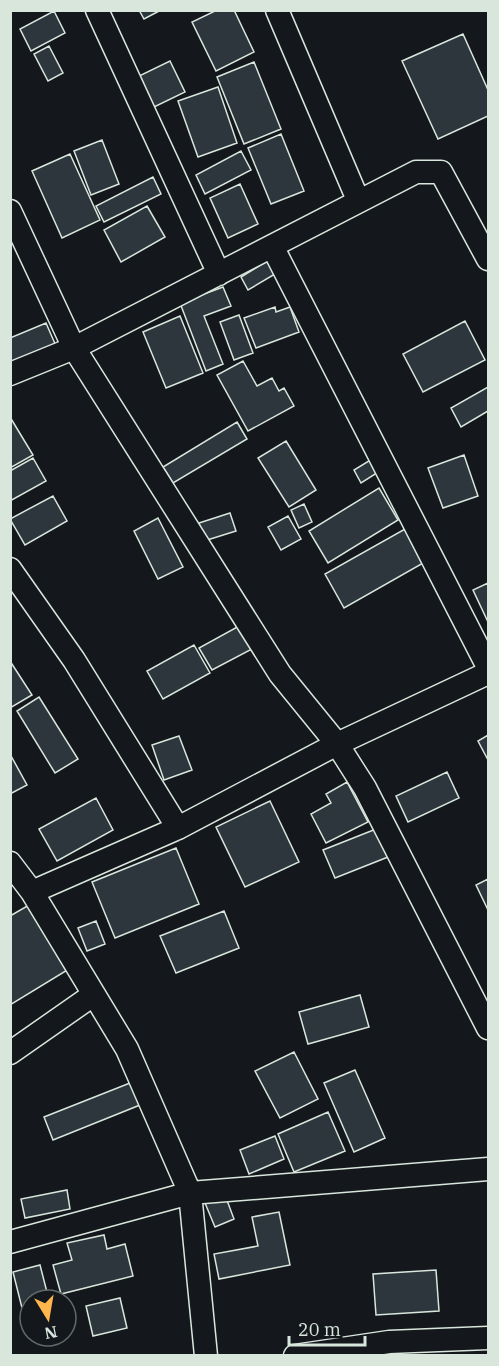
<svg xmlns="http://www.w3.org/2000/svg" width="499" height="1366" viewBox="0 0 499 1366" font-family="'IBM Plex Serif',serif">
<style>
.building{fill:#2c363c;stroke:#d8e6dc;stroke-width:1.5}
.lines{fill:none;stroke-linecap:round;stroke-linejoin:round}
.street-casing{stroke:#d8e6dc;stroke-width:25}
.street{stroke:#14181c;stroke-width:22}
</style>
<rect width="100%" height="100%" fill="#14181c"/>
<!-- building -->
<path class="building" d="M139 10H161L144 19Z
M217 10H234L254 52 216 71 192 22Z
M54 11 65 33 31 51 20 29Z
M463 34 488 90V116L438 139 402 61Z
M49 46 63 73 48 81 34 54Z
M170 61 185 92 152 108 137 77Z
M254 62 281 129 244 144 217 77Z
M218 87 237 143 198 157 178 101Z
M281 134 304 191 271 204 248 148Z
M102 140 119 184 91 195 74 151Z
M241 151 251 170 205 194 196 175Z
M70 154 100 220 62 238 32 171Z
M153 177 161 194 104 222 96 206Z
M240 184 258 224 228 238 210 198Z
M147 206 165 237 121 262 104 230Z
M267 261 275 274 248 290 241 277Z
M223 287 231 306 204 316 223 364 206 371 180 303Z
M275 307 276 312 290 307 299 332 256 348 244 318Z
M239 315 253 353 234 360 220 322Z
M180 316 203 373 166 388 143 332Z
M465 321 485 360 423 392 403 354Z
M46 323 56 346 10 365V338Z
M243 361 257 386 272 378 279 391 284 388 294 406 248 431 217 375Z
M488 387V411L461 427 451 408Z
M10 417 33 455 10 468Z
M237 422 247 439 173 483 163 467Z
M286 441 316 490 289 507 258 458Z
M464 455 478 496 443 508 428 468Z
M33 458 46 481 10 501V471Z
M372 459 380 471 361 483 354 470Z
M379 488 398 520 328 563 309 531Z
M53 496 67 521 25 545 10 519Z
M304 504 312 522 299 528 291 510Z
M230 513 236 531 204 541 199 523Z
M288 516 301 539 281 550 268 527Z
M158 518 183 567 158 579 134 531Z
M405 529 425 562 344 608 325 574Z
M488 583V622L473 590Z
M239 626 252 649 212 670 199 648Z
M194 645 210 673 163 699 147 671Z
M10 661 32 695 10 708Z
M39 697 78 759 55 773 17 711Z
M488 735V760L478 741Z
M179 736 192 770 164 780 152 745Z
M10 754 27 785 10 794Z
M447 772 459 798 408 822 396 796Z
M347 782 368 822 326 843 311 814 331 803 326 794Z
M96 798 113 830 57 861 39 829Z
M270 801 299 862 245 887 216 827Z
M376 829 388 857 335 878 323 850Z
M176 848 199 904 115 938 92 882Z
M488 879V910L476 885Z
M29 905 69 969 10 1005V916Z
M224 911 239 948 176 973 160 936Z
M96 921 105 944 87 951 78 928Z
M360 995 369 1027 308 1044 299 1012Z
M294 1052 318 1099 280 1118 255 1071Z
M355 1070 385 1138 354 1152 324 1083Z
M130 1083 140 1105 53 1140 44 1117Z
M328 1112 345 1151 294 1172 278 1134Z
M275 1136 284 1159 249 1174 240 1150Z
M67 1190 70 1209 25 1218 21 1199Z
M225 1195 234 1219 215 1227 205 1203Z
M279 1212 290 1265 219 1279 214 1254 258 1246 252 1217Z
M104 1235 107 1249 125 1244 133 1276 61 1294 53 1265 72 1260 67 1243Z
M40 1265 49 1300H30V1311L23 1312 13 1272Z
M436 1270 439 1311 376 1315 373 1274Z
M120 1298 127 1328 93 1336 86 1306Z"/>
<g class="lines">
<defs>
<path id="street" d="M97 10 219 274
M277 10 358 200
M10 211 74 348 280 674 337 744 365 788 488 1028
M272 246 488 667
M10 374 74 348 416 172H441L488 259
M10 569 74 660 178 828
M10 863 32 892 127 1049 190 1193 206 1356
M32 892 178 828 337 744 488 673
M10 1053 93 995
M10 1242 190 1193 488 1169
M295 1356 389 1342 488 1338"/>
</defs>
<!-- street casing -->
<use href="#street" class="street-casing"/>
<!-- street -->
<use href="#street" class="street"/>
</g>
<!-- border -->
<rect width="499" height="1366" fill="none" stroke="#d8e6dc" stroke-width="24"/>
<!-- north arrow -->
<g transform="translate(48 1318) rotate(169)"><circle r="28" fill="#14181c" stroke="#626a69" stroke-width="1.5"/>
<path d="M0-4.5L10 22L0 15L-10 22Z" fill="#ffb74d"/>
<text y="-9" font-size="16" font-weight="bold" text-anchor="middle" fill="#d8e6dc">N</text>
</g>
<!-- scale -->
<path d="M289 1336v9h76v-9" fill="none" stroke="#d8e6dc" stroke-width="3"/>
<text x="298" y="1336" font-size="18" fill="#d8e6dc" stroke="#14181c" stroke-width="4.5" paint-order="stroke">20 m</text>
</svg>
